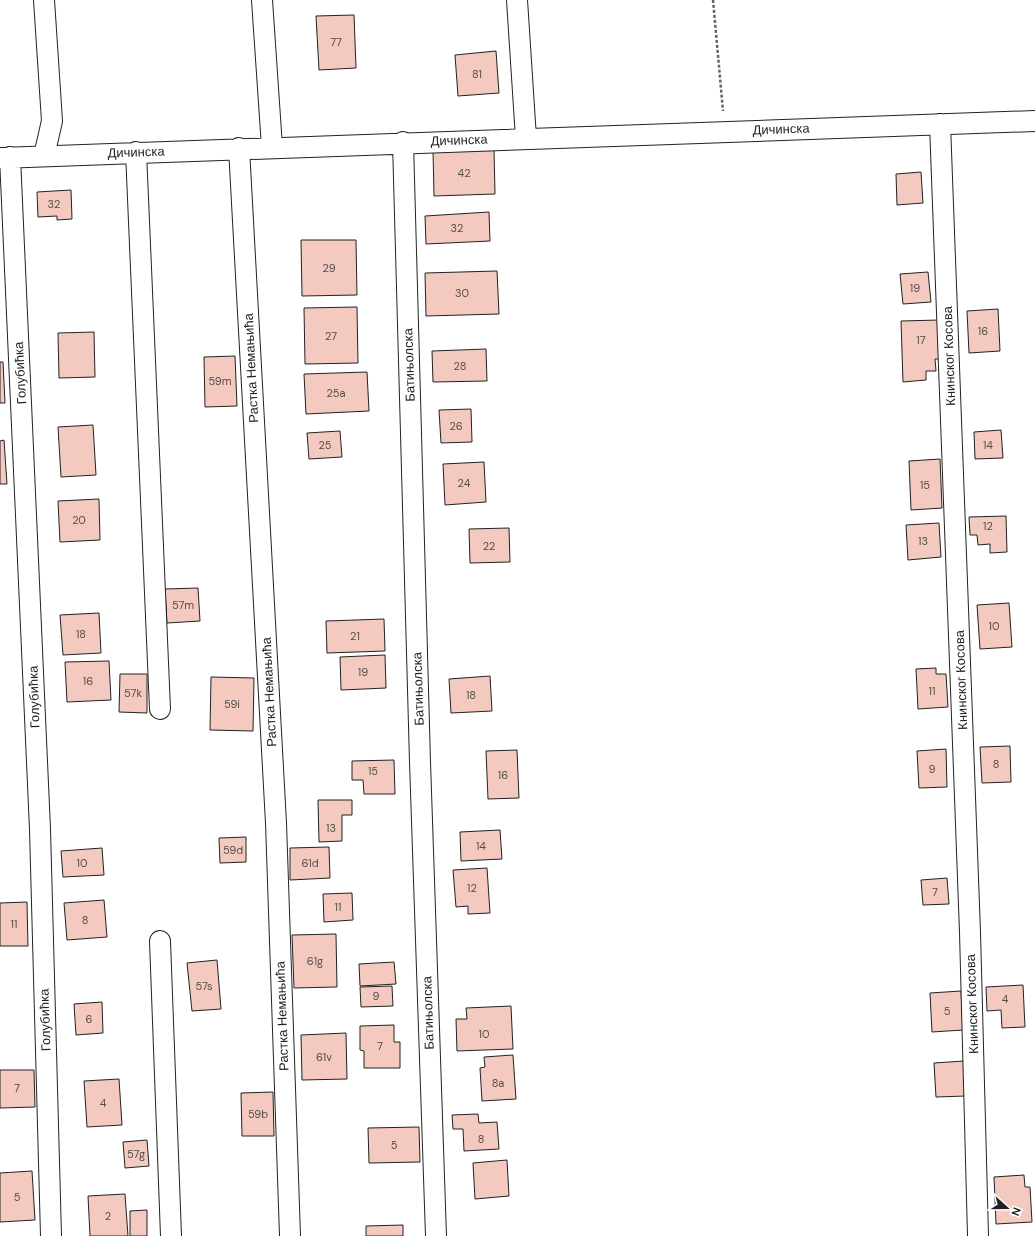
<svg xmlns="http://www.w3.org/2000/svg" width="1035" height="1236" viewBox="0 0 1035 1236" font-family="'DM Sans',sans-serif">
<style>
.building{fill:#f3c9c0;stroke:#222}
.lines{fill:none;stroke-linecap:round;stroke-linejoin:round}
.minor-casing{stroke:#222;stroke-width:22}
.path{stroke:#646464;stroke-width:2.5;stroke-dasharray:3 2;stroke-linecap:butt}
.minor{stroke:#fff;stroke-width:20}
.labels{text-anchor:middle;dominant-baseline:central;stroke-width:3;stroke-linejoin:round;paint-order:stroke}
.number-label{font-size:11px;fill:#564c4a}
.street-label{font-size:13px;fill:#222;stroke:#fff}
</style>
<rect width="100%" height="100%" fill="#fff"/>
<!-- building -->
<path class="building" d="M354 15 356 68 319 70 316 16Z
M496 51 499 93 458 96 455 55Z
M494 150 495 194 434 196 433 151Z
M921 172 923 203 897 205 896 174Z
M71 190 72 219 57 220V216L38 217 37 192Z
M489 212 490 241 426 244 425 216Z
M301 240H356L357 295 302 296Z
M497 271 499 314 426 316 425 273Z
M928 272 931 302 903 304 900 274Z
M357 307 358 363 305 364 304 308Z
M998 309 1000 351 969 353 967 311Z
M939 320 941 359H935L936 371H926V380L903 382 901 321Z
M94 332 95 377 59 378 58 333Z
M486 349 487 381 433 382 432 351Z
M235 356 237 406 205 407 204 357Z
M0 362H3L5 403H0Z
M367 372 369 411 306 414 304 374Z
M471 409 472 442 441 443 439 410Z
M93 425 96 475 61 477 58 427Z
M1001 430 1003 458 975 459 974 432Z
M340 431 342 457 309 459 307 433Z
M4 440 7 484H0V441Z
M940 459 942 508 911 510 909 461Z
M484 462 486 502 445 505 443 464Z
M99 499 100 540 60 542 58 501Z
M1006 516 1007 552 990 553V544L978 545 977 535H970L969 517Z
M939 523 941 557 908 560 906 525Z
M509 528 510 562 470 563 469 529Z
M198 588 200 621 167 623 165 589Z
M1009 603 1012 647 980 649 977 605Z
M99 613 101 653 63 655 60 615Z
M384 619 385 651 327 653 326 621Z
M385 655 386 688 341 690 340 657Z
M109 661 111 700 67 702 65 662Z
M936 668V674H946L948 707 918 709 916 669Z
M120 674H147V713L119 712Z
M490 676 492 711 451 713 449 679Z
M211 677 254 678 253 731 210 730Z
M1010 746 1011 782 982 783 980 747Z
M946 749 947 787 919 788 917 751Z
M517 750 519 798 488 799 486 751Z
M394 760 395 794H364L363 780H352V761Z
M318 800H352V815H342V841L319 842Z
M500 830 502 859 461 861 460 832Z
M246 837V862L220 863 219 838Z
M329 847 330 878 290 880V848Z
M102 848 104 875 63 877 61 851Z
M487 868 490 913 468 914V906L456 907 453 870Z
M947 878 949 904 923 905 921 880Z
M352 893 353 920 324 922 323 894Z
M104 900 107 937 67 940 64 903Z
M27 902 28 946H0V903Z
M336 934 337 987 294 988 292 935Z
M217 960 221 1009 192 1011 187 963Z
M394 962 396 984 360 986 359 964Z
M1023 985 1025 1027 1002 1028 1001 1010 987 1011 986 987Z
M392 986 393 1006 361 1007 360 987Z
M961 991 963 1030 932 1032 930 993Z
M102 1002 103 1033 76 1035 74 1004Z
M511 1006 513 1049 457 1051 456 1019H467L466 1008Z
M394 1025V1042H400V1068H364V1051L360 1050V1026Z
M346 1033 347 1079 302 1080 301 1035Z
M513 1055 516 1099 482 1101 480 1068 485 1067 484 1057Z
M964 1061 966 1096 936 1097 934 1063Z
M0 1070H34L35 1107 0 1108Z
M119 1079 122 1125 87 1127 84 1081Z
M273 1092 274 1136H242L241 1093Z
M478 1114 479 1123 497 1122 499 1149 464 1151 463 1129H453L452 1115Z
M419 1127 420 1162 369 1163 368 1128Z
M147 1140 149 1166 125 1168 123 1142Z
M507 1160 509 1196 475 1199 473 1163Z
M32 1171 35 1220 0 1222V1173Z
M1024 1175 1025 1187H1030L1032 1222 996 1224 994 1177Z
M125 1194 128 1236H90L88 1196Z
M147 1210V1236H130V1211Z
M403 1225V1236H366V1226Z"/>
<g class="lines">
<defs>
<path id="minor" d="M44 0 52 121 44 156
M262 0 272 147
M517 0 526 138
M940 124 970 932 978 1236
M403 142 420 762 436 1236
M239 148 276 823 290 1236
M136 152 160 709
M10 157 40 829 51 1236
M0 158 1035 121
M160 941 171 1236"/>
</defs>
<!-- minor casing -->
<use href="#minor" class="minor-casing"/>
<!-- path -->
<path class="path" d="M713 0 723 111"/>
<!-- minor -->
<use href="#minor" class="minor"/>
</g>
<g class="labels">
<!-- number labels -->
<g class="number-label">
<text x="336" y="42">77</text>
<text x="477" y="74">81</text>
<text x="464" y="173">42</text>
<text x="54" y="204">32</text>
<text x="457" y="228">32</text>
<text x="329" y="268">29</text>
<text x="915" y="288">19</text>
<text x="462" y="293">30</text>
<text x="983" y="331">16</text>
<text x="331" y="336">27</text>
<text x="921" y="340">17</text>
<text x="460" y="366">28</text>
<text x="220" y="381">59m</text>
<text x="336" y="393">25a</text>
<text x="456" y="426">26</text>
<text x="325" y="445">25</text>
<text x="988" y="445">14</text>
<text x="464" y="483">24</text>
<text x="925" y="485">15</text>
<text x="79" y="520">20</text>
<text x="988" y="526">12</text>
<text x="923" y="541">13</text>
<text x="489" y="546">22</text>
<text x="183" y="605">57m</text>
<text x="994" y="626">10</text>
<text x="81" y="634">18</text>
<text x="355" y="636">21</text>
<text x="363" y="672">19</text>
<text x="88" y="681">16</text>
<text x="932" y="691">11</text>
<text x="133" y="693">57k</text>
<text x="471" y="695">18</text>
<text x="232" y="704">59i</text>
<text x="996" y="764">8</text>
<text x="932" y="769">9</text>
<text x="373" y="771">15</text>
<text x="503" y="775">16</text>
<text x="331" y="828">13</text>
<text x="481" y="846">14</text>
<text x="233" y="850">59d</text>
<text x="82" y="863">10</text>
<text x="310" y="863">61d</text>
<text x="472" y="888">12</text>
<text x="935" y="892">7</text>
<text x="338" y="907">11</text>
<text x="85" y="920">8</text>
<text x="14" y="924">11</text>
<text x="315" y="961">61g</text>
<text x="204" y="986">57s</text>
<text x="376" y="996">9</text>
<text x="1005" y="999">4</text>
<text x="947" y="1011">5</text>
<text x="89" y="1019">6</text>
<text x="484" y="1034">10</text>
<text x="380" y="1046">7</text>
<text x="324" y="1057">61v</text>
<text x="498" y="1083">8a</text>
<text x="17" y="1088">7</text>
<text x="103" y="1103">4</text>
<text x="258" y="1114">59b</text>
<text x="481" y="1139">8</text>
<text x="394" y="1145">5</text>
<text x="136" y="1154">57g</text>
<text x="17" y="1197">5</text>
<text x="108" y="1216">2</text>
</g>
<!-- street labels -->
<g class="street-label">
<text transform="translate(781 129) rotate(-2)">Дичинска</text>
<text transform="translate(459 140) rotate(-2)">Дичинска</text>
<text transform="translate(136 152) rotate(-2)">Дичинска</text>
<text transform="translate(949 356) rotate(-92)">Книнског Косова</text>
<text transform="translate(409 365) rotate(-92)">Батињолска</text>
<text transform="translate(251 368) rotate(-93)">Растка Немањића</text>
<text transform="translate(20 373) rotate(-93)">Голубићка</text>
<text transform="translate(961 680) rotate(-92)">Книнског Косова</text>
<text transform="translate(418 689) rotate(-92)">Батињолска</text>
<text transform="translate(269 692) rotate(-93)">Растка Немањића</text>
<text transform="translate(34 697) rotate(-92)">Голубићка</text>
<text transform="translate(972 1004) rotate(-92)">Книнског Косова</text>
<text transform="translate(428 1013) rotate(-92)">Батињолска</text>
<text transform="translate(282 1016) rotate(-92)">Растка Немањића</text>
<text transform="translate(45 1020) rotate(-92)">Голубићка</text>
</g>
</g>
<!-- north arrow -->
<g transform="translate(1007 1208) rotate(111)" stroke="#ffffff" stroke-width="3" paint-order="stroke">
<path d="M0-3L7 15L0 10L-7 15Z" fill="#222222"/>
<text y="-6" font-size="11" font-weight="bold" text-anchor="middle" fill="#222222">N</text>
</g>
</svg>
